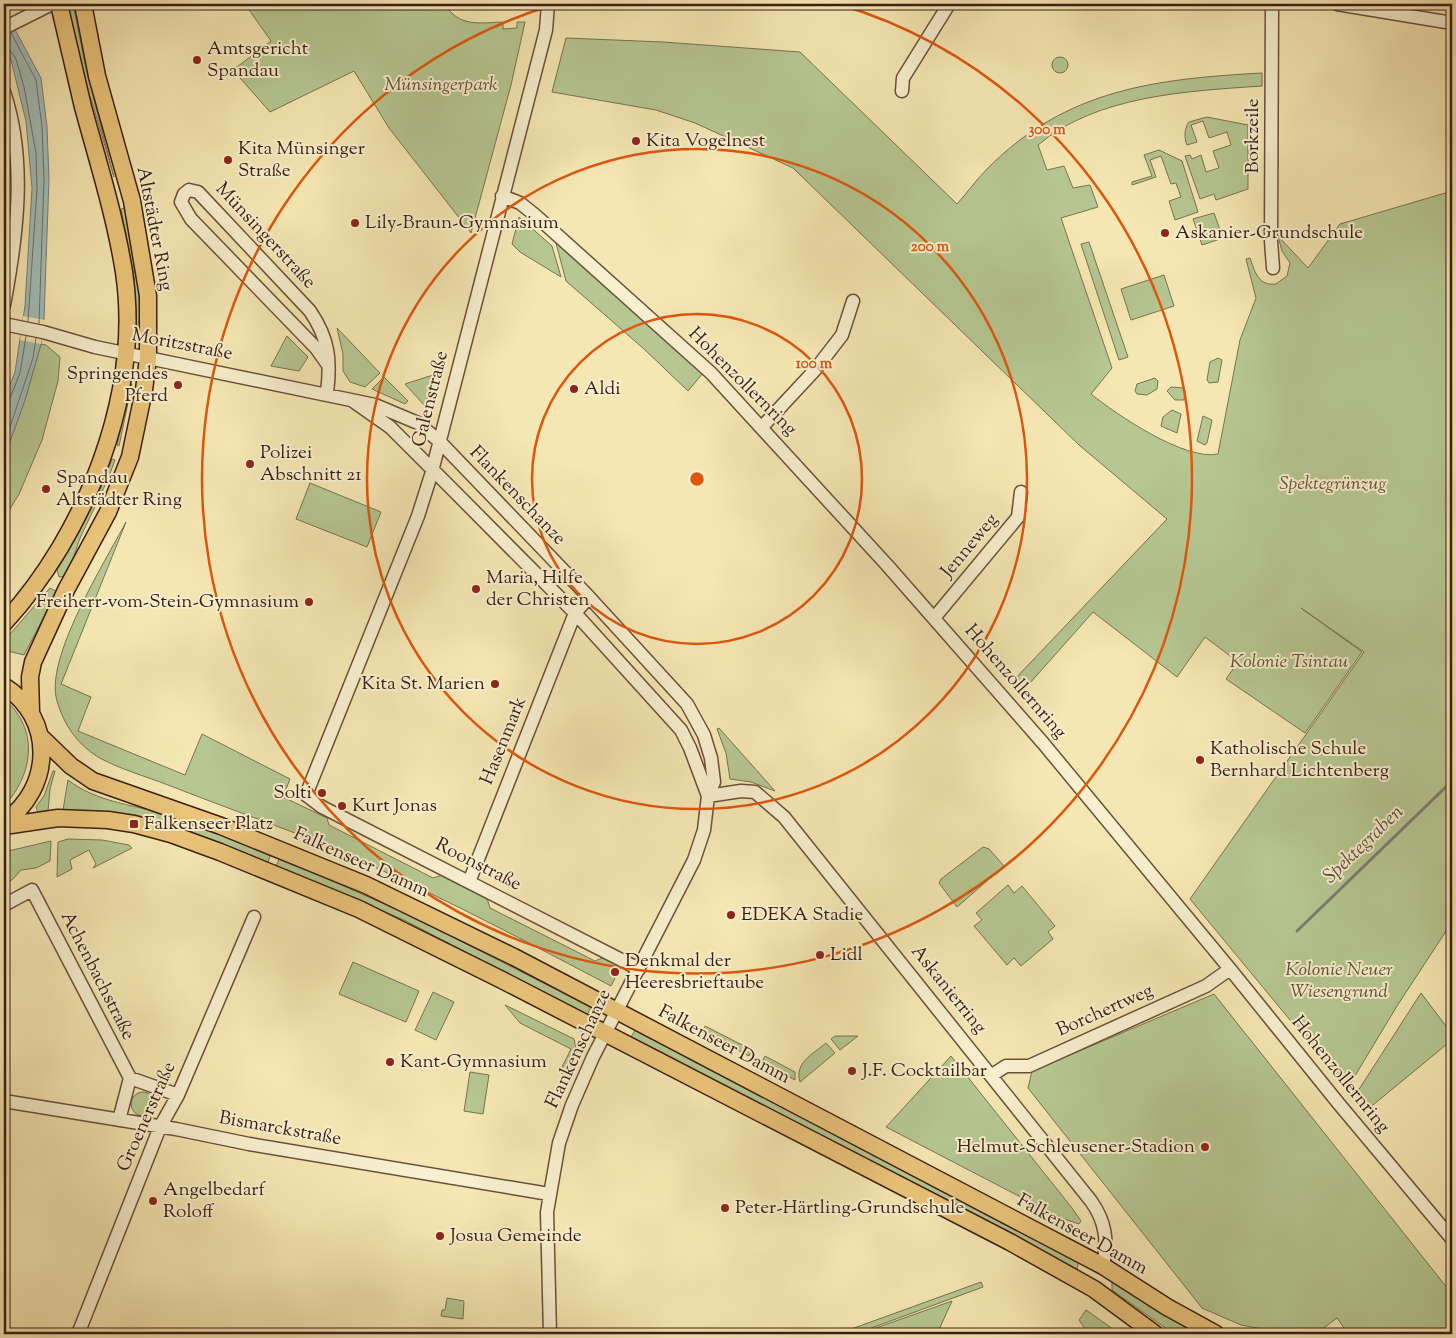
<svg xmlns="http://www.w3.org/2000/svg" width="1456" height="1338" viewBox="0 0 1456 1338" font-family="'Sorts Mill Goudy',serif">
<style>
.green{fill:#b6c791;stroke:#787251}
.water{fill:#a2bdb8;stroke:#797d75}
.pier{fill:#f5e7b3}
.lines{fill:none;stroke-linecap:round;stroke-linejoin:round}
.shore{stroke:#6e6e64;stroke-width:1}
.stream{stroke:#797d75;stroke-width:3}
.minor-casing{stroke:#6a503a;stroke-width:15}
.major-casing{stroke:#3b1e11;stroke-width:19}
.minor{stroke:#f8efce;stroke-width:12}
.major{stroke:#eac47a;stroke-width:16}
.ring{fill:none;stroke:#df560c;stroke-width:2.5}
.poi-dot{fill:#8f2418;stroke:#f8efce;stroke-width:2}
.labels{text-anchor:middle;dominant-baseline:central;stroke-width:4;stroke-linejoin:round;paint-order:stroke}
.poi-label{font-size:19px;fill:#3b1e11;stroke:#f8efce;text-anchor:start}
.park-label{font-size:19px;font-style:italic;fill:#605137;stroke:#f8efce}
.street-label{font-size:19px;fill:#3b1e11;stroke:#f8efce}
.water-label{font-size:20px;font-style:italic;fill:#5a4e43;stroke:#f8efce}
.centre{fill:#df560c;stroke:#f8efce;stroke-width:2.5}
.ring-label{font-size:15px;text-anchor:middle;font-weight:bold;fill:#df560c;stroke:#f8efce;stroke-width:4;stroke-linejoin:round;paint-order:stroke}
</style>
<rect width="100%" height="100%" fill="#f5e7b3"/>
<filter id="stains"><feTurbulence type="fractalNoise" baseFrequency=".004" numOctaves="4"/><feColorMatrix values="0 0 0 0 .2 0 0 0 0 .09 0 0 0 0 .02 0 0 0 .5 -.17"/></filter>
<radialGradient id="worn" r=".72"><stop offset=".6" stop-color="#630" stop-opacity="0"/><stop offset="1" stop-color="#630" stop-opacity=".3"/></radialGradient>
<!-- green -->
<path class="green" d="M66 4H73L86 69 114 177 92 102 81 74Z
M245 4H445C458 27 479 23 503 22V29L517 28V22H525L511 85 471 233 389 128 354 71 270 112 233 70 271 41Z
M566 38 663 42 800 52 957 204C967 193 976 180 987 169 1066 89 1155 79 1262 73V86C1189 91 1097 95 1038 145L1047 170 1064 166 1073 188 1090 185 1098 207 1061 218 1112 368 1091 394C1117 415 1185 461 1218 454L1240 340 1256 298 1246 259 1250 258C1255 272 1258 286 1276 284L1287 276 1290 263 1282 251 1278 236 1308 268 1340 224 1452 191V922L1397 1006 1347 1089 1190 899 1364 652 1301 608 1362 652 1305 733 1226 679 1238 662 1205 637 1177 677 1093 612 1022 692 1012 682 1167 519 1079 445 793 168 695 123 656 110 552 92Z
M1052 65a8 8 0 1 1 16 0a8 8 0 1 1-16 0Z
M1207 117 1248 125V189L1216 200 1214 194 1200 199 1185 156 1190 155 1192 159 1201 155 1206 172 1219 168 1213 151 1231 145 1227 132 1209 138 1203 121 1191 125 1197 142 1187 145C1184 138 1184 129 1189 122Z
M1159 150 1182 161 1198 212 1175 220 1169 201 1181 197 1176 183 1171 184 1161 156 1150 160 1156 177 1132 185V182L1152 176 1144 155Z
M125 208 138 276 141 331 137 330 134 277 121 209Z
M1214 213 1223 238 1202 245 1193 219Z
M519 217 552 246 561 277 520 252 512 244Z
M1089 242 1128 357 1119 360 1081 244Z
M556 243 701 370 703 373 688 391 644 349 566 281Z
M1164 275 1174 306 1131 320 1121 289Z
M337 328 380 373 365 387 350 382 343 371V354Z
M287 336 308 357 299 371 271 366Z
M41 344 46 345 60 357 58 381 42 440 19 494 4 519V458L25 400Z
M1218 358 1222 360 1218 382 1209 383 1207 380 1210 362Z
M433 375 426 404 424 405 405 384Z
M384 377 408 401 405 404 372 389Z
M1155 378 1158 381 1157 389 1147 395 1137 394 1135 391 1137 384Z
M130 384H132L119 446 117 445Z
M1171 387 1184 388 1185 391 1184 400H1175L1167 391Z
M1172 410 1181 414 1177 433 1161 426 1163 417Z
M1203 416 1212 420 1207 443 1205 445 1197 441Z
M112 459 115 460C106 486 93 510 81 536 75 550 73 564 65 576L59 577 57 570C79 534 98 499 112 459Z
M310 483 381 512 367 547 296 519Z
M126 522 61 684 91 697 78 731 185 775 202 734 290 779 283 797 327 818 329 825 433 878 446 874 486 895 490 908 595 961 607 956 622 964 611 986C512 934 412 881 308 838 261 820 214 803 168 785 145 776 119 769 98 757 77 744 64 725 57 701 44 659 105 562 126 522Z
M50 588 57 592 24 655 4 650V641Z
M4 699C40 729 33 775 4 806Z
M719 728 775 791 751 782 730 779 726 753 717 729Z
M53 771H55L50 789 48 811 38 813 36 807 44 796Z
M68 780C97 802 130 804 164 814 200 825 236 840 271 854L268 862C201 836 136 811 63 810Z
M68 839 102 840 129 845 132 848 93 868 96 864 89 850 70 860 72 869 57 877 58 842Z
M51 841 50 861 36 868 21 870 12 880 4 884V852Z
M983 847 989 849 1004 866 957 907 939 883 941 879Z
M280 858 407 914 591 1007 587 1015 404 920 276 866Z
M1008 885 1014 893 1022 886 1055 926 1048 932 1053 939 1021 966 1014 958 1007 965 974 926 982 920 976 913Z
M353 962 419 991 406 1022 339 994Z
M433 992 454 1002 436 1040 415 1030Z
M1421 993 1452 1034V1040L1368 1109 1356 1094Z
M1214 994 1452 1294V1334L1347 1332 1337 1318 1317 1333H1283L1241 1325 1202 1308 1028 1088 1032 1071Z
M505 1005 574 1039 577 1052 566 1074 561 1073V1069L571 1049 520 1023Z
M705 1026 752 1050 749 1056 702 1031Z
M635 1030 1079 1260 1077 1269 631 1037Z
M835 1036H858L840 1050 831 1039Z
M826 1043 835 1053 800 1082C794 1063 813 1054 826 1043Z
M765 1056 795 1072V1080L762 1062Z
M951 1056 1072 1208 1081 1221 1079 1224 1061 1218 886 1127Z
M470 1072 489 1075 483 1114 464 1111Z
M131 1104a12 12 0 1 1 24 0a12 12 0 1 1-24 0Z
M1114 1281 1196 1334H1174L1112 1290V1282Z
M981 1282 983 1287 855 1334H844L843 1332Z
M447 1298 464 1301 463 1319 441 1316 442 1310H445Z
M952 1301 937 1334H859Z
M1086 1310 1120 1334H1082L1085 1329 1079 1320Z"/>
<!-- water -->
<path class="water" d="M4 9 41 78 47 127 49 179 44 319 41 344 25 400 4 458V400L15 372 25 306 32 188 26 121 11 60 4 50Z"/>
<!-- pier -->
<path class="pier" d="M23 316 45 320 41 344 20 340Z"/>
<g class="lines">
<!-- shore -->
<path class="shore" d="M11 33 36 80 42 127 44 179 39 323
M4 47 9 49 16 59 24 87 36 153 37 189 28 321
M4 400 10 398 20 373 26 336
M4 445 33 358 36 338"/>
<!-- stream -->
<path class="stream" d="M1297 931 1452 781"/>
<defs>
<path id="minor" d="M548 4 546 30 431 475 418 516 306 795 322 807 639 969
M1272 4 1271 241 1273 268
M1337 4 1452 23
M4 28 52 4
M902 91 903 78 949 4
M4 92C27 160 17 236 4 305
M502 196 520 203 535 215 711 373 887 565 1043 743 1230 969 1339 1104 1452 1239
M4 324 43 332 95 347 375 405 418 423 440 442 589 597 687 704 704 735 711 758 714 782 708 796
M327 393C331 360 329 339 310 311L198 192 189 190 184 194 181 202 191 219 316 348 328 365
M353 401 390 427 449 486 575 613 681 730 690 748 708 796 704 830 694 860 593 1057 572 1105 559 1143 547 1212 550 1334
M762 427 815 370 842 335 853 301
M934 618 1018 517 1021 492
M708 796 741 791 755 792 784 817 1091 1201C1106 1222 1108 1241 1103 1266
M469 882 575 613 589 597
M4 905 32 890 130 1078 119 1120
M992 1075 1006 1066H1029L1206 986 1230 969
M130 1078 178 1095
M4 1101 176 1129 249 1144 549 1194
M78 1334 160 1127 178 1095 254 917"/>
<path id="major" d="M4 623C86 534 142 394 124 272 115 216 98 162 83 107 75 73 67 38 59 4
M4 686C55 718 53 789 4 822
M31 712 30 677 33 662 66 590 108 512 130 457 144 390 148 358V296L132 201 97 76 83 4
M42 738 71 766 93 781 221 826 366 885 514 957 1103 1266 1167 1307 1216 1334
M4 826 58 818 108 820 134 824 171 834 220 852 359 909 502 980 1010 1242 1094 1289 1155 1334"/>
</defs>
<!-- minor casing -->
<use href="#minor" class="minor-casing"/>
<!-- major casing -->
<use href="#major" class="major-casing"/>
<!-- minor -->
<use href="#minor" class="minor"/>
<!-- major -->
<use href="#major" class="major"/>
</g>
<!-- distance rings -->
<g class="ring">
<circle cx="697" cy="479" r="165"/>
<circle cx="697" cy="479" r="330"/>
<path d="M838 4A495 495 0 1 1 556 4"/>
</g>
<!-- markers -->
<g class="poi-dot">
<circle cx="197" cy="60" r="5"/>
<circle cx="636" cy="141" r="5"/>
<circle cx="228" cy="160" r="5"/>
<circle cx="355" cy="223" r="5"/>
<circle cx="1165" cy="233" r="5"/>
<circle cx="178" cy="385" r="5"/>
<circle cx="574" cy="389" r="5"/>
<circle cx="250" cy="464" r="5"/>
<circle cx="46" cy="489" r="5"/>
<circle cx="476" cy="589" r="5"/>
<circle cx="309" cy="602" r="5"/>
<circle cx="495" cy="684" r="5"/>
<circle cx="1200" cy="760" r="5"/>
<circle cx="322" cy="793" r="5"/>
<circle cx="342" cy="806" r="5"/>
<rect x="129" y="819" width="10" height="10" rx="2.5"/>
<circle cx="731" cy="915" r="5"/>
<circle cx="820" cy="955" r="5"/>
<circle cx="615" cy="972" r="5"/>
<circle cx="390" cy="1062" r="5"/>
<circle cx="852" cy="1071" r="5"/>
<circle cx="1205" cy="1147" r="5"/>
<circle cx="153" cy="1201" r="5"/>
<circle cx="725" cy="1208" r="5"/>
<circle cx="440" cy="1236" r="5"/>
</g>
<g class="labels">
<!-- poi labels -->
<g class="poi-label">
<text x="207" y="49">Amtsgericht<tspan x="207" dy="22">Spandau</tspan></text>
<text x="646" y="141">Kita Vogelnest</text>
<text x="238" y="149">Kita Münsinger<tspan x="238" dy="22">Straße</tspan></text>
<text x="365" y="223">Lily-Braun-Gymnasium</text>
<text x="1175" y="233">Askanier-Grundschule</text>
<text x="168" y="374" text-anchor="end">Springendes<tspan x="168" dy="22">Pferd</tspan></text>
<text x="584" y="389">Aldi</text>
<text x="260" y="453">Polizei<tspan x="260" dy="22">Abschnitt 21</tspan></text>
<text x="56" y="478">Spandau<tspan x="56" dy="22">Altstädter Ring</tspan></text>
<text x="486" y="578">Maria, Hilfe<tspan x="486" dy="22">der Christen</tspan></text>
<text x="299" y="602" text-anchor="end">Freiherr-vom-Stein-Gymnasium</text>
<text x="485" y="684" text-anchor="end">Kita St. Marien</text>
<text x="1210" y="749">Katholische Schule<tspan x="1210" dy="22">Bernhard Lichtenberg</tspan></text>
<text x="312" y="793" text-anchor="end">Solti</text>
<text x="352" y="806">Kurt Jonas</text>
<text x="144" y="824">Falkenseer Platz</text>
<text x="741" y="915">EDEKA Stadie</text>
<text x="830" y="955">Lidl</text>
<text x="625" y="961">Denkmal der<tspan x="625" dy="22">Heeresbrieftaube</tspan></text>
<text x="400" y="1062">Kant-Gymnasium</text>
<text x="862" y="1071">J.F. Cocktailbar</text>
<text x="1195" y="1147" text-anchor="end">Helmut-Schleusener-Stadion</text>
<text x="163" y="1190">Angelbedarf<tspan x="163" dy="22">Roloff</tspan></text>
<text x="735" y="1208">Peter-Härtling-Grundschule</text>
<text x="450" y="1236">Josua Gemeinde</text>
</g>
<!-- park labels -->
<g class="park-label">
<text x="441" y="85">Münsingerpark</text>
<text x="1333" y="484">Spektegrünzug</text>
<text x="1289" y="662">Kolonie Tsintau</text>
<text x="1339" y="970">Kolonie Neuer<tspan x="1339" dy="22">Wiesengrund</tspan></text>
</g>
<!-- street labels -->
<g class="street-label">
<text transform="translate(1253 136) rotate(-90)">Borkzeile</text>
<text transform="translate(154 229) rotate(79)">Altstädter Ring</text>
<text transform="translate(265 236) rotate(47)">Münsingerstraße</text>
<text transform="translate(182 345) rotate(11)">Moritzstraße</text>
<text transform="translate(742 382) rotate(45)">Hohenzollernring</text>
<text transform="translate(431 399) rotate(-76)">Galenstraße</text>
<text transform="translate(517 496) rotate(46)">Flankenschanze</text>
<text transform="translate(970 546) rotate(-50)">Jenneweg</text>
<text transform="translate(1015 682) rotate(49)">Hohenzollernring</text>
<text transform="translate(504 741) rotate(-68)">Hasenmark</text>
<text transform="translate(361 863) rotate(24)">Falkenseer Damm</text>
<text transform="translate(478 865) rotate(27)">Roonstraße</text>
<text transform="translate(97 976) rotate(63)">Achenbachstraße</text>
<text transform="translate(948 990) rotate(51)">Askanierring</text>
<text transform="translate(1105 1011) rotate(-24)">Borchertweg</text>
<text transform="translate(724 1045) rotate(28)">Falkenseer Damm</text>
<text transform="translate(579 1049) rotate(-65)">Flankenschanze</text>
<text transform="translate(1340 1075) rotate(51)">Hohenzollernring</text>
<text transform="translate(147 1117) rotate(-66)">Groenerstraße</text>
<text transform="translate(280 1129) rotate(10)">Bismarckstraße</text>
<text transform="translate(1082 1235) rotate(29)">Falkenseer Damm</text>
</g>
<!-- water labels -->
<g class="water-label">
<text transform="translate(1364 845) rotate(-44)">Spektegraben</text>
</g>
</g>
<circle cx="697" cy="479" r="8" class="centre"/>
<g class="ring-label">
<text x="1047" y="134">300 m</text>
<text x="930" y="251">200 m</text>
<text x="814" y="368">100 m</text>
</g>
<!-- margin -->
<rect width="1456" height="1338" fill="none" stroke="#f5e7b3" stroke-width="20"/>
<rect x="5" y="5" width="1446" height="1328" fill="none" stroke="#3b1e11" stroke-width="2.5"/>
<rect x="10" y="10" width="1436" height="1318" fill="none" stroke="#3b1e11"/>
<rect width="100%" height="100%" filter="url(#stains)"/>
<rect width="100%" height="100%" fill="url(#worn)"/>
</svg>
